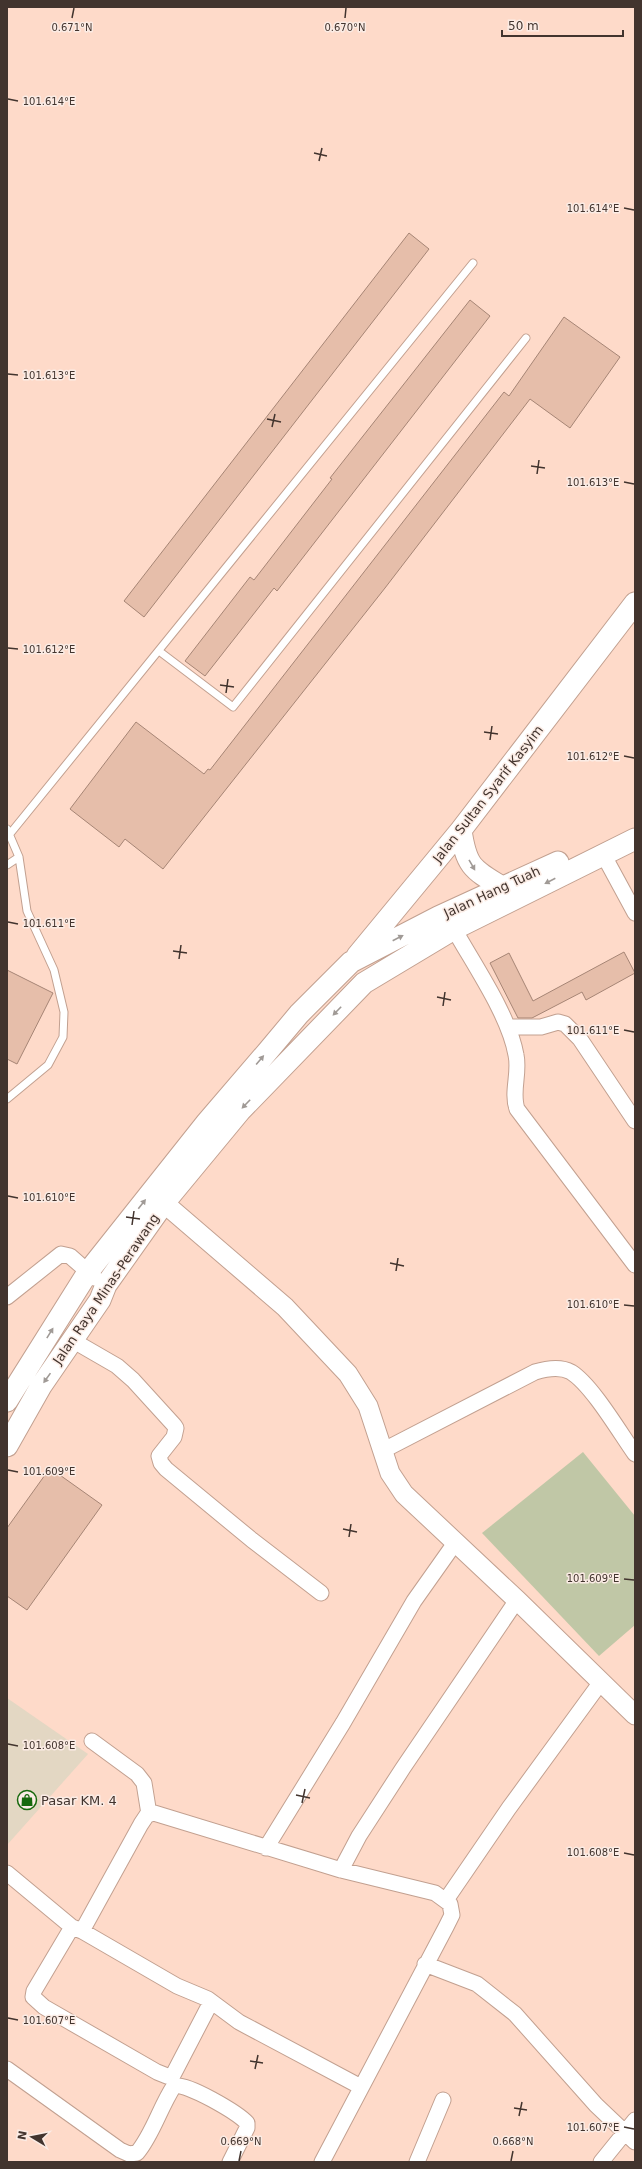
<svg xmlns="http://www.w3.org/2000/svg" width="642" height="2169" viewBox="0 0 642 2169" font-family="'DejaVu Sans',sans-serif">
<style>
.commercial{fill:#e3d7c3}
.green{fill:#c0c7a6}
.building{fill:#e6beaa;stroke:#a68575}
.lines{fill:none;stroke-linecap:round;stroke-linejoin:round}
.service-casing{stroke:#c2a090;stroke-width:9}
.minor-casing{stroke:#c2a090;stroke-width:17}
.tertiary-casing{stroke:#c2a090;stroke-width:21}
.secondary-casing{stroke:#c2a090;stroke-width:23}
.service{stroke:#fff;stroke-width:7}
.minor{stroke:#fff;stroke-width:15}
.tertiary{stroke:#fff;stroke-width:19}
.secondary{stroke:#fff;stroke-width:21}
.oneway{fill:#a09a96}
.ticks{fill:none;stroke:#42342e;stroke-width:1.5}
.labels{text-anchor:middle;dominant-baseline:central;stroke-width:3;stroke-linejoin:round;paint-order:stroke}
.street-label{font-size:13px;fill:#42342e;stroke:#fbece5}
.poi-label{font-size:13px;fill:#42342e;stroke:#fbece5;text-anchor:start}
.ticks-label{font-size:10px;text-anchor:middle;fill:#42342e;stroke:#fbece5;stroke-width:3;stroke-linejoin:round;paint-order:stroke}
</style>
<rect width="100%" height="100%" fill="#fedac9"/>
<!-- commercial -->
<path class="commercial" d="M7 1698 88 1754 7 1845Z"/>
<!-- green -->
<path class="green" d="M583 1452 635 1516V1625L599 1656 482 1533Z"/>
<!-- building -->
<path class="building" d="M409 233 429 249 144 617 124 601Z
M470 300 490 316 277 591 274 588 205 676 185 661 250 577 254 580 332 479 330 478Z
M564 317 620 357 570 428 530 399 385 588 163 869 125 839 119 847 70 809 136 722 204 774 208 769 210 770 504 392 509 396Z
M624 952 635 973 586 1000 582 992 532 1018H518L490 963 509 953 533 1001Z
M7 970 53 993 17 1064 7 1059Z
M50 1468 102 1505 27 1610 7 1596V1528Z"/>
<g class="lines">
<defs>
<path id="service" d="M159 651 233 707 526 338
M7 829 19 857 27 911 54 970 64 1012 63 1037 48 1065 7 1099
M9 835 473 263
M7 865 19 857"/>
<path id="minor" d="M603 854 635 913
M454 929C474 965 509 1015 516 1055 520 1073 511 1092 517 1109L635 1265
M509 1027H541L558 1022 565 1024 580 1039 635 1121
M7 1297 61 1254 70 1256 95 1278
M72 1340 117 1366 133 1380 174 1425 176 1428 174 1437 159 1456 161 1463 166 1469 252 1540 321 1593
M382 1451 535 1372C545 1369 560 1366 571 1372 592 1385 620 1433 635 1454
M92 1741 137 1774 144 1783 149 1814
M266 1848 343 1723 414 1601 455 1543
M341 1870 359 1836 403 1768 517 1600
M7 1873 72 1927 82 1931 141 1824 147 1815 154 1813 341 1870 435 1893 450 1904 452 1915 446 1927 322 2162
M446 1900 509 1808 601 1682
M72 1927 34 1991 33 1997 44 2007 157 2072 167 2076 173 2075 211 2002
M82 1931 177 1986 208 1999 239 2022 361 2087
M425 1964 477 1984 515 2014 596 2105 635 2142
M7 2069 120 2150 129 2154 137 2153C153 2134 160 2107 174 2086 186 2082 238 2113 247 2123V2128L230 2162
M417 2162 443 2100
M601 2162 635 2120"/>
<path id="tertiary" d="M164 1203 285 1307 348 1374 368 1406 390 1473 404 1494 517 1600 635 1715"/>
<path id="secondary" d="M461 830C466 866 472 869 502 887
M357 956 461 830 635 603
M7 1401 88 1272 207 1122 268 1051 299 1014 351 962 438 917 558 862
M7 1446 41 1386 100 1300 106 1285 164 1203 240 1111 364 983 454 929 635 839"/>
</defs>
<!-- service casing -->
<use href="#service" class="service-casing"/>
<!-- minor casing -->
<use href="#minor" class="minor-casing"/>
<!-- tertiary casing -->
<use href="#tertiary" class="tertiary-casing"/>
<!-- secondary casing -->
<use href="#secondary" class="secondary-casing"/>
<!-- service -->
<use href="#service" class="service"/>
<!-- minor -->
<use href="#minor" class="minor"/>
<!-- tertiary -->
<use href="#tertiary" class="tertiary"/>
<!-- secondary -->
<use href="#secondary" class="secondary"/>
</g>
<!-- one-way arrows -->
<defs><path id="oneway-solid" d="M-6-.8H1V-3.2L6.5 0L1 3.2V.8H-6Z"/></defs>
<g class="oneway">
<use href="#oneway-solid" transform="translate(472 865) rotate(60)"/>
<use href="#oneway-solid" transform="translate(550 881) rotate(153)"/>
<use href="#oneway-solid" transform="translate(398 938) rotate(-27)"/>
<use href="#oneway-solid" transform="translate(337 1011) rotate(134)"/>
<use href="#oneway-solid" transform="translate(260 1060) rotate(-50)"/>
<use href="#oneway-solid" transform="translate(246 1104) rotate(134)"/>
<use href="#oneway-solid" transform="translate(142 1204) rotate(-52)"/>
<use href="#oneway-solid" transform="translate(50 1333) rotate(-58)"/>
<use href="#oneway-solid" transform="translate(47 1378) rotate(125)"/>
</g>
<!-- ticks -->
<path class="ticks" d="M72 18 74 8M345 18 346 8M8 99 18 101M314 153 327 156M319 161 322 148M624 208 634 210M8 374 18 375M267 419 281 422M272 427 275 414M531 466 545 468M537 474 539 460M624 482 634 484M8 648 18 649M220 685 234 687M226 693 228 679M484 732 498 734M490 740 492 726M624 756 634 758M8 922 18 924M173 951 187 953M179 959 181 945M437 997 451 1000M443 1006 445 992M624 1030 634 1032M8 1196 18 1198M126 1217 140 1219M132 1225 134 1211M390 1263 404 1266M396 1271 398 1258M624 1305 634 1306M8 1470 18 1472M343 1529 357 1532M349 1537 351 1524M624 1579 634 1580M8 1744 18 1746M296 1795 310 1798M302 1803 305 1789M624 1853 634 1855M8 2018 18 2020M250 2061 263 2063M255 2069 258 2055M514 2108 527 2110M519 2116 522 2102M624 2127 634 2129M239 2161 241 2151M511 2161 513 2151"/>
<!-- icons -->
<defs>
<symbol id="shop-ring" viewBox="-11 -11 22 22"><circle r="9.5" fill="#fbece5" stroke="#17690d" stroke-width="1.5"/><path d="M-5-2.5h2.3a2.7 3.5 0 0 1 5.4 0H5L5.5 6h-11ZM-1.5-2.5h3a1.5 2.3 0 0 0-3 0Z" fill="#17690d"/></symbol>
</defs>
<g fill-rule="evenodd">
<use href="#shop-ring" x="16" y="1789" width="22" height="22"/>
</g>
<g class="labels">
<!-- street labels -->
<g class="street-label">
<text transform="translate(488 794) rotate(-52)">Jalan Sultan Syarif Kasyim</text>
<text transform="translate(492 892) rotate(-25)">Jalan Hang Tuah</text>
<text transform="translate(106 1289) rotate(-56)">Jalan Raya Minas-Perawang</text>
</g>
<!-- poi labels -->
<g class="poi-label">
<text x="41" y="1800">Pasar KM. 4</text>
</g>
</g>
<g class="ticks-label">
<text x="72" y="31">0.671°N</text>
<text x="345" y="31">0.670°N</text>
<text x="49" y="105">101.614°E</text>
<text x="593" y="212">101.614°E</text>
<text x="49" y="379">101.613°E</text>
<text x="593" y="486">101.613°E</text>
<text x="49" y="653">101.612°E</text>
<text x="593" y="760">101.612°E</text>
<text x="49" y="927">101.611°E</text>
<text x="593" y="1034">101.611°E</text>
<text x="49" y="1201">101.610°E</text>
<text x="593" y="1308">101.610°E</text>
<text x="49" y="1475">101.609°E</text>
<text x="593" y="1582">101.609°E</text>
<text x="49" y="1749">101.608°E</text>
<text x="593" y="1856">101.608°E</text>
<text x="49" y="2024">101.607°E</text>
<text x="593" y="2131">101.607°E</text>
<text x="241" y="2145">0.669°N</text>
<text x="513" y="2145">0.668°N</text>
</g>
<!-- border -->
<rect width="642" height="2169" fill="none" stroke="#42342e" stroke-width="16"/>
<!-- north arrow -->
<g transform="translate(32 2137) rotate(280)" stroke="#fbece5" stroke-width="3" paint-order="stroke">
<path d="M0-3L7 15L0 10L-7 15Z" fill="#42342e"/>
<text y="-6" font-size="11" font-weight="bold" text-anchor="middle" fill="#42342e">N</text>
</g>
<!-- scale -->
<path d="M502 30v6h121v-6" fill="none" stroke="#42342e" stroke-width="2"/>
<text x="508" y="30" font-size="12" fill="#42342e" stroke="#fbece5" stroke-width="3" paint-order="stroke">50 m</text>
</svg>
